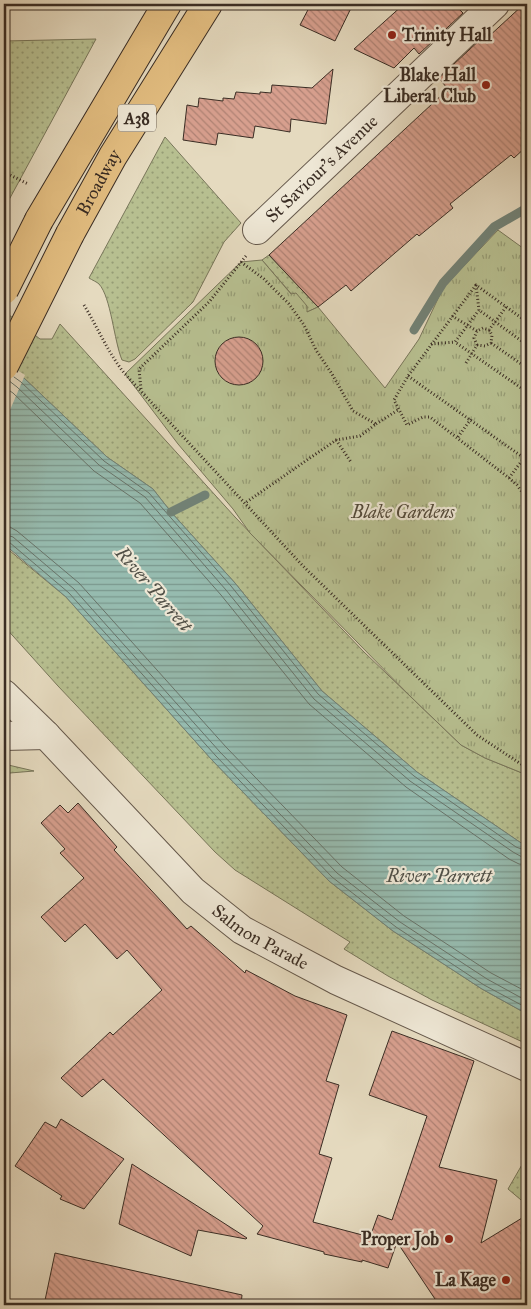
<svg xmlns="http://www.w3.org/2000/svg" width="531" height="1309" viewBox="0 0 531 1309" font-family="'IM FELL Great Primer',serif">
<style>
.grass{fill:url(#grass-dots);stroke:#78765a}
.park{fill:url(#park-tufts);stroke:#78765a}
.water{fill:url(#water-rules);stroke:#718277}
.pier{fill:#e5dabf}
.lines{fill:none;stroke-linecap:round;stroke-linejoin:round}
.shore{stroke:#68746a;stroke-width:1}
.stream{stroke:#718277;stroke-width:9}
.building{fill:url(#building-back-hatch);stroke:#3a2d24}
.minor-casing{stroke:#65584b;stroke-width:30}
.tertiary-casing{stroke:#65584b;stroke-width:30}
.primary-casing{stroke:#3a2d24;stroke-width:30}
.path{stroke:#3a2d24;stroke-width:3;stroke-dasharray:1 2.5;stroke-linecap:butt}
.minor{stroke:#eee7d5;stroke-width:28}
.tertiary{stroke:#eee7d5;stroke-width:28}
.primary{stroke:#e2bd80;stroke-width:28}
.primary-bridge-casing{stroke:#3a2d24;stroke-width:30;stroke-linecap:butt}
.primary-bridge{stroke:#e2bd80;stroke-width:28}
.poi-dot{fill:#8f2418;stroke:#eee7d5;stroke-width:2}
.labels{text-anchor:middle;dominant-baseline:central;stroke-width:4.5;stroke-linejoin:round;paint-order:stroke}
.shield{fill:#eee7d5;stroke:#706559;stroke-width:1}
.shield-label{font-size:16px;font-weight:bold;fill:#3a2d24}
.poi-label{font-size:18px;font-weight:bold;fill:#3a2d24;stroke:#eee7d5;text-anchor:end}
.street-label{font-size:18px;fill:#3a2d24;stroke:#eee7d5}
.park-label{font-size:18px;font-style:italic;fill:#534a3a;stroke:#eee7d5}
.water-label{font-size:19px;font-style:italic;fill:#515047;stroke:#eee7d5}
</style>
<defs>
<pattern id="grass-dots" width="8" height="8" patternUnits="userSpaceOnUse" patternTransform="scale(1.25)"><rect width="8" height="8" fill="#b7bf90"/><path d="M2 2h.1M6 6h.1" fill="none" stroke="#969c75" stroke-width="1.8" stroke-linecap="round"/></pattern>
<pattern id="park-tufts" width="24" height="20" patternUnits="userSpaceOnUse" patternTransform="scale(1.25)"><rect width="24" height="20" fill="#b7bf90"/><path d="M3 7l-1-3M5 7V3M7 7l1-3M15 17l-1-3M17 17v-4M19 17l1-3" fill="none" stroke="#969c75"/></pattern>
<pattern id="water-rules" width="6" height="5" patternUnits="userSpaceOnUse" patternTransform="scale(1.25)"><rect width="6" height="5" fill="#96bbaf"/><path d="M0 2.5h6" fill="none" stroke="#7b988e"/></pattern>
<pattern id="building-back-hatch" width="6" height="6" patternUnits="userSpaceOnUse" patternTransform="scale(1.25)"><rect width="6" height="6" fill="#d79f8e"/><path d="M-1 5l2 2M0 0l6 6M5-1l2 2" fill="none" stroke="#af8274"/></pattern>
</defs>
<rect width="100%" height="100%" fill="#e5dabf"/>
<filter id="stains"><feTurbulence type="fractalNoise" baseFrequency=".004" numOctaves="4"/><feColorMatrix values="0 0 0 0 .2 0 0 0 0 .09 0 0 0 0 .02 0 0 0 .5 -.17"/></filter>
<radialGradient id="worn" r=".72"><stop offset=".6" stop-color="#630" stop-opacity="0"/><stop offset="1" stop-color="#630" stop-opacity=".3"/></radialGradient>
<!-- grass -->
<path class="grass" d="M96 39 10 198 4 208V41Z
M165 137 241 223 224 242 193 302 135 359 129 362 122 360C114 341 111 297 99 284 97 282 92 280 89 278Z
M269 255 318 307 307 312 262 260Z
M4 311 40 339H52L60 324 235 517 364 652 461 745 485 758 522 773 527 777V847L417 772 322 691 235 583 171 512 153 489 107 457 24 378 4 364Z
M4 546 66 597 212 760 329 881 393 931 482 989 527 1014V1044L432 1000 388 976 344 949 350 942 235 870 215 852 58 686 4 626Z
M4 764 34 771 10 773 4 780Z
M527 1156V1205L508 1189Z"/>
<!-- park -->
<path class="park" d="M498 230 527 251V662L525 665 527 667V775L485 758 461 745 410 696 250 533 233 509 178 444 125 374 241 262 262 260 291 294 296 293 307 306V312L318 307 385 388 419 339 443 288Z"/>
<!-- water -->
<path class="water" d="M4 364 24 378 107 457 153 489 171 512 235 583 322 691 417 772 527 847V1014L482 989 393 931 329 881 212 760 66 597 4 544Z"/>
<!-- pier -->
<path class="pier" d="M4 362 25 375 4 424Z"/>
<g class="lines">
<!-- shore -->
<path class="shore" d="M14 377 21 382 104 461 149 493 231 586 318 694 414 776 516 847 527 851
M8 380 17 387 99 465 145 497 226 590 314 699 410 781 513 852 522 857 527 858
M4 387 13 393 94 471 140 503 221 595 309 704 406 787 509 859 519 864 527 865
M4 527H10L17 531 79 583 226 747 342 867 404 916 491 973 527 992
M4 534 13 537 74 589 220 752 337 873 400 922 487 979 527 1001
M4 541 9 542 69 593 216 756 332 877 396 927 484 985 527 1008"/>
<!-- stream -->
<path class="stream" d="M414 330 443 283 494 227 527 208
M171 512 205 495"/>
</g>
<!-- building -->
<path class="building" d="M311 4H353L335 41 300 25Z
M404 4H454L463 13 419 54 414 48 394 68 354 49Z
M524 4H527V146L514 158 511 155 450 204 453 208 419 236 417 234 351 291 346 285 318 307 269 255 446 91 450 92 439 78 484 36 486 39Z
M333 69 326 124 291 119 290 132 255 126 253 138 218 133 216 145 183 140 187 105 198 107 199 98 223 101V98L234 99 236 92 260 94V92L271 93 272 85 312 88Z
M215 361a24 24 0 1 1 48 0a24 24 0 1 1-48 0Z
M78 803 117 847 114 850 187 929 191 926 245 973 246 970 295 996 347 1015 326 1081 339 1085 319 1154 332 1158 313 1222 370 1237 378 1215 392 1220 427 1116 369 1095 392 1031 474 1061 439 1167 497 1180 481 1243 527 1215V1305H439L397 1242 388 1268 362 1260V1262L324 1254V1252L257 1234 263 1226 103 1079 82 1097 61 1078 110 1032 113 1035 162 990 127 950 117 959 85 924 65 942 41 917 84 878 60 853 65 849 41 823 60 805 68 813Z
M61 1119 124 1159 84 1209 60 1199 62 1196 15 1166 45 1122 56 1128Z
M132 1164 247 1238 246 1239 198 1230 191 1256 119 1224Z
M55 1253 242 1295 241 1305H44Z"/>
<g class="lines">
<defs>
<g id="minor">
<path id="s1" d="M257 230 495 4"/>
</g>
<g id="tertiary">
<path id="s2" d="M4 694 46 735 193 891 242 930 336 980 527 1067"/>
<path d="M4 736 46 735"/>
</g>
<g id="primary">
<path d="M39 220 167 4"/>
<path id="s3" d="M70 234 113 156 208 4"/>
</g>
</defs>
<!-- minor casing -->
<use href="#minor" class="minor-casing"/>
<!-- tertiary casing -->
<use href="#tertiary" class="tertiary-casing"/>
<!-- primary casing -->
<use href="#primary" class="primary-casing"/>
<!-- path -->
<path class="path" d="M4 172 28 184
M241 262 264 279 289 304 304 325 316 350 332 374 353 411 376 424 360 436 336 440 245 503
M476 285 479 310
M84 305C98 328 108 353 125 374L303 566 477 735 527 768
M452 316 477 331
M527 322 476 285 408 376 394 400 407 425 423 417H430L509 478 517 485 527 499
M491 343 527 368
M431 344 455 342
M477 345 485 346 491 343 492 335 489 330
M527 345 479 310 455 342 527 392
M466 363 477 345 474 338 477 331 483 328 489 330 506 307
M408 376 524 458
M141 389 139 369 209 302 246 256
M522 404 527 397
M376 424 398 410
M458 437 471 419
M336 440 351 462
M509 478 527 454"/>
<!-- minor -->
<use href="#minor" class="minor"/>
<!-- tertiary -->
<use href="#tertiary" class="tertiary"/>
<!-- primary -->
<use href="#primary" class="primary"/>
<defs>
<path id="primary-bridge" d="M4 290 39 220
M4 366 70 234"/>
</defs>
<!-- primary-bridge casing -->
<use href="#primary-bridge" class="primary-bridge-casing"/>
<!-- primary-bridge -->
<use href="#primary-bridge" class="primary-bridge"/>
</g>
<!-- markers -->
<g class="poi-dot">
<circle cx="392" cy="35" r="5"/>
<circle cx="486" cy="85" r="5"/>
<circle cx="449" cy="1239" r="5"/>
<circle cx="506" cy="1280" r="5"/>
</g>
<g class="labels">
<!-- shield labels -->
<rect class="shield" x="118" y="104.5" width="38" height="27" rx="4"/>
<g class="shield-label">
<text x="137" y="118">A38</text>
</g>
<!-- poi labels -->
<g class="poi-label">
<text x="402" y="35" text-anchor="start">Trinity Hall</text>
<text x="476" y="75">Blake Hall<tspan x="476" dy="21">Liberal Club</tspan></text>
<text x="439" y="1239">Proper Job</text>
<text x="496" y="1280">La Kage</text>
</g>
<!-- street labels -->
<g class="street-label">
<text stroke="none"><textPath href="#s1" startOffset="89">St Saviour's Avenue</textPath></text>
<text stroke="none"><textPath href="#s3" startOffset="59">Broadway</textPath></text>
<text stroke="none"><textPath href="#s2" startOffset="355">Salmon Parade</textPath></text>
</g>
<!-- park labels -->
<g class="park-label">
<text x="403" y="512">Blake Gardens</text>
</g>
<!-- water labels -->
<g class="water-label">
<text transform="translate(154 589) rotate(49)">River Parrett</text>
<text x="439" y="875">River Parrett</text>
</g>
</g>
<!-- margin -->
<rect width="531" height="1309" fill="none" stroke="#e5dabf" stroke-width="20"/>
<rect x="5" y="5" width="521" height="1299" fill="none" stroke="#3a2d24" stroke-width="2.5"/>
<rect x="10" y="10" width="511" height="1289" fill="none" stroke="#3a2d24"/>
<rect width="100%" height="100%" filter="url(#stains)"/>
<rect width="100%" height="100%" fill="url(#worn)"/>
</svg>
